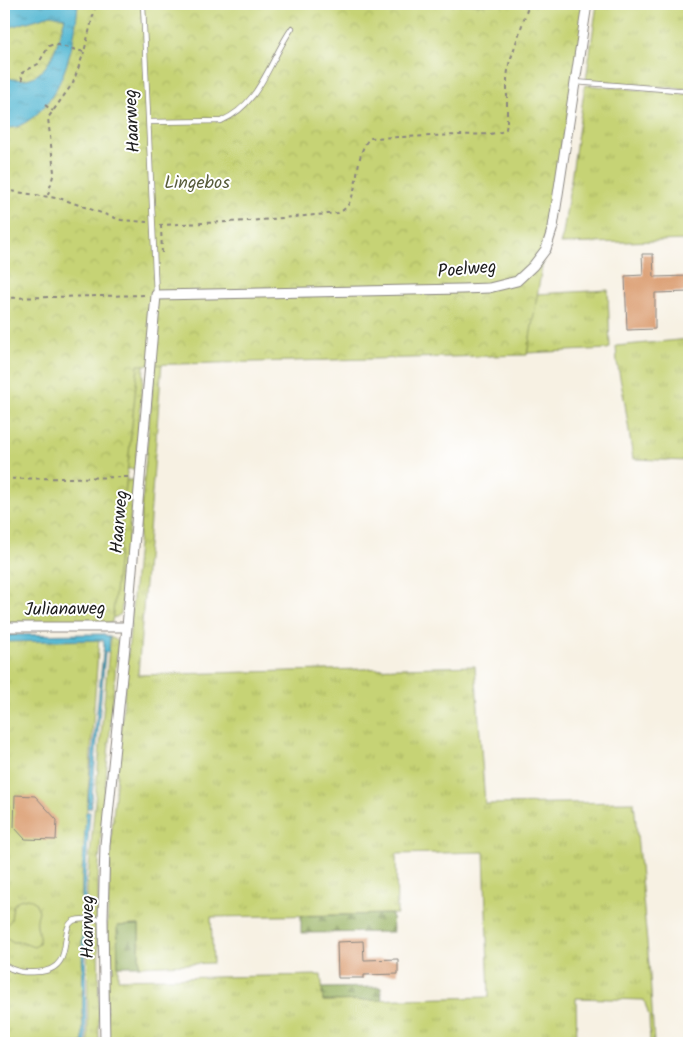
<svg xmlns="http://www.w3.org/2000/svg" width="693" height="1047" viewBox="0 0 693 1047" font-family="Kalam,sans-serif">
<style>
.grass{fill:url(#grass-tufts);stroke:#717848;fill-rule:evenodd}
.forest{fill:url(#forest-firs);stroke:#5c6841}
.park{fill:url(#park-crowns);stroke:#717848}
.pitch{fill:#c6d374;stroke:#717848}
.water{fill:url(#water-ripples);stroke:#386a78}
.building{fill:#d99869}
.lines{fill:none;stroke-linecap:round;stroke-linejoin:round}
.service-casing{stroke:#8a8680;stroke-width:6}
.minor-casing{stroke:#8a8680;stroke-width:11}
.path{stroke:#8a8680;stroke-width:2;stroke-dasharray:4 4;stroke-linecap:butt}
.service{stroke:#fff;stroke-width:4.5}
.minor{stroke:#fff;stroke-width:9}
.labels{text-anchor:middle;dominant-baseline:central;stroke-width:4;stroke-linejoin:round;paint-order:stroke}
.street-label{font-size:18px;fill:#1c1c1c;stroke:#fff}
.park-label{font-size:18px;fill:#585c3b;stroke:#fff}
</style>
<defs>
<pattern id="grass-tufts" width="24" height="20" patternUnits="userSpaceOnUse" patternTransform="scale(1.25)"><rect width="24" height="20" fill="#c6d374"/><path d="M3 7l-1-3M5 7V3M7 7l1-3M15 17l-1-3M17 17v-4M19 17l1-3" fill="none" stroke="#aab564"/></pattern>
<pattern id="forest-firs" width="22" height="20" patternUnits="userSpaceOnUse" patternTransform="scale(1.25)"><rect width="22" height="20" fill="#9cb566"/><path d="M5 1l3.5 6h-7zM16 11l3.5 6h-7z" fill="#7e9253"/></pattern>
<pattern id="park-crowns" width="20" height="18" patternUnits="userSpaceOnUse" patternTransform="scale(1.25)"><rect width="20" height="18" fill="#c6d374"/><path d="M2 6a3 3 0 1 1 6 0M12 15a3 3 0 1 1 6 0" fill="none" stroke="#aab564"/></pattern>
<pattern id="water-ripples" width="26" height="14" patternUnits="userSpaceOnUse" patternTransform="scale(1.25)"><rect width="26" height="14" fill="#55b8d3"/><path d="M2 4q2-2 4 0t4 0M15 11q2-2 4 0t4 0" fill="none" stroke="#4695aa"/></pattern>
</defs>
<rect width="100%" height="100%" fill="#fff"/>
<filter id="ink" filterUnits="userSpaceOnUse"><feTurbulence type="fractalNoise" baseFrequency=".02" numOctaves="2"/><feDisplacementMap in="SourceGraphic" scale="10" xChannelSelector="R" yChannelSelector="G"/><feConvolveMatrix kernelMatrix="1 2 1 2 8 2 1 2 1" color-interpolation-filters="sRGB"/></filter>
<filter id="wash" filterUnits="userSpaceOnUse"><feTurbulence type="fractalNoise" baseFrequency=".0096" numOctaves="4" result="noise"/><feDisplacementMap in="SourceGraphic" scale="20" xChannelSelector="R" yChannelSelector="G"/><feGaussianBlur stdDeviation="1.12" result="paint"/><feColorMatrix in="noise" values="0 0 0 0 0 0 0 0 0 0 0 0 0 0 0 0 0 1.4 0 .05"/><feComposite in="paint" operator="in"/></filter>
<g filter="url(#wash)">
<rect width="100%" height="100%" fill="#f7f1e3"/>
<!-- grass -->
<path class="grass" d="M597 4H689V89L586 80Z
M585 85 689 94V240L560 244 563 234Z
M608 290 610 348 607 349 527 353 536 294Z
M139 305 149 312 135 469H126Z
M158 326 162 362 138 675 475 666 485 804 634 802 650 975 654 1043H650L649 1016 644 1000 576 998 577 1043H107L106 947 111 839ZM484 852 489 997 324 1001 321 975 118 979V926L139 925V966L213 963 211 917 397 914 396 854Z
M689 339V461L633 459 625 404 617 362 616 346Z
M119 480H134L121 614 116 617 107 619Z
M99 637 82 880 83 1043H4V638Z
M110 637 118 641 101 835 98 880 99 1043H88L87 888Z"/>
<!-- forest -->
<path class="forest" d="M392 914 393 932 301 933V916Z
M139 925V966H118L117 926Z
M381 987 382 1000 323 1001 322 988Z"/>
<!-- park -->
<path class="park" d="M4 4H587L527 355 138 365 112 623H4Z"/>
<!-- pitch -->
<path class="pitch" d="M28 898 35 902 39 911C33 929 41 930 39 944L34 947 20 942H13L5 936 4 928 11 920 13 905 19 900Z"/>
<!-- water -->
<path class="water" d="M4 4H78C75 46 62 106 19 126 15 128 9 128 4 128V77C48 90 55 50 65 18L51 15 4 29Z
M104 634 110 637 109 651 105 653 91 808H87L104 644 103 640 4 642V635Z
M86 812H90L85 880V912H82V879Z
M82 925H85L86 1043H83Z"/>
<g id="blocks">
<!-- building -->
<path class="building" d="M642 254H653L654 277 689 276V292L655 293V329L627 330 625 276 643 275Z
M15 795 35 796 57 820 56 840 25 839 14 827Z
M363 941 364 960 398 959V974L364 975V978H338L337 942Z"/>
</g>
</g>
<g filter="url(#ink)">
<use href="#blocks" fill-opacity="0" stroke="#8a8680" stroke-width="1"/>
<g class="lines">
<defs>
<path id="service" d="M143 4 156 295
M575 82 689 91
M149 122 221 121C261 104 269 61 292 28
M4 965C15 972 24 973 37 972 77 970 58 930 73 921 80 917 95 920 103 919"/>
<path id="minor" d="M4 627H127
M105 1043 103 919 105 845 127 627 156 295 462 289 489 288 517 281 533 266 546 249 553 227 587 4"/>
</defs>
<!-- service casing -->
<use href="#service" class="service-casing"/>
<!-- minor casing -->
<use href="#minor" class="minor-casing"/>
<!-- path -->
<path class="path" d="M23 80 20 74 38 64 49 46 54 44 84 52 96 4
M45 105 53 111
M4 190 62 199 121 220 147 222
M48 195 54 172 48 118 73 83 84 52
M159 225 249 221 338 213C363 203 351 156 370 138L490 134 501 132 506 129 507 123V77L509 64 529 4
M161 225 162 255
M4 298 147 295
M4 479 131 477"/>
<!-- service -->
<use href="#service" class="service"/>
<!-- minor -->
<use href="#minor" class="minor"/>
</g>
</g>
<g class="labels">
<!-- street labels -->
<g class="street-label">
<text transform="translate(133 121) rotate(-93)">Haarweg</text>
<text transform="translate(467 270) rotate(-5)">Poelweg</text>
<text transform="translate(120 522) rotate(-85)">Haarweg</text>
<text transform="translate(65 610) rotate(-1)">Julianaweg</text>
<text transform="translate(88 927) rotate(-90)">Haarweg</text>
</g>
<!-- park labels -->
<g class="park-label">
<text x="197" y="183">Lingebos</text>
</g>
</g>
<!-- margin -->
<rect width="693" height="1047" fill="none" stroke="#fff" stroke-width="20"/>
</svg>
